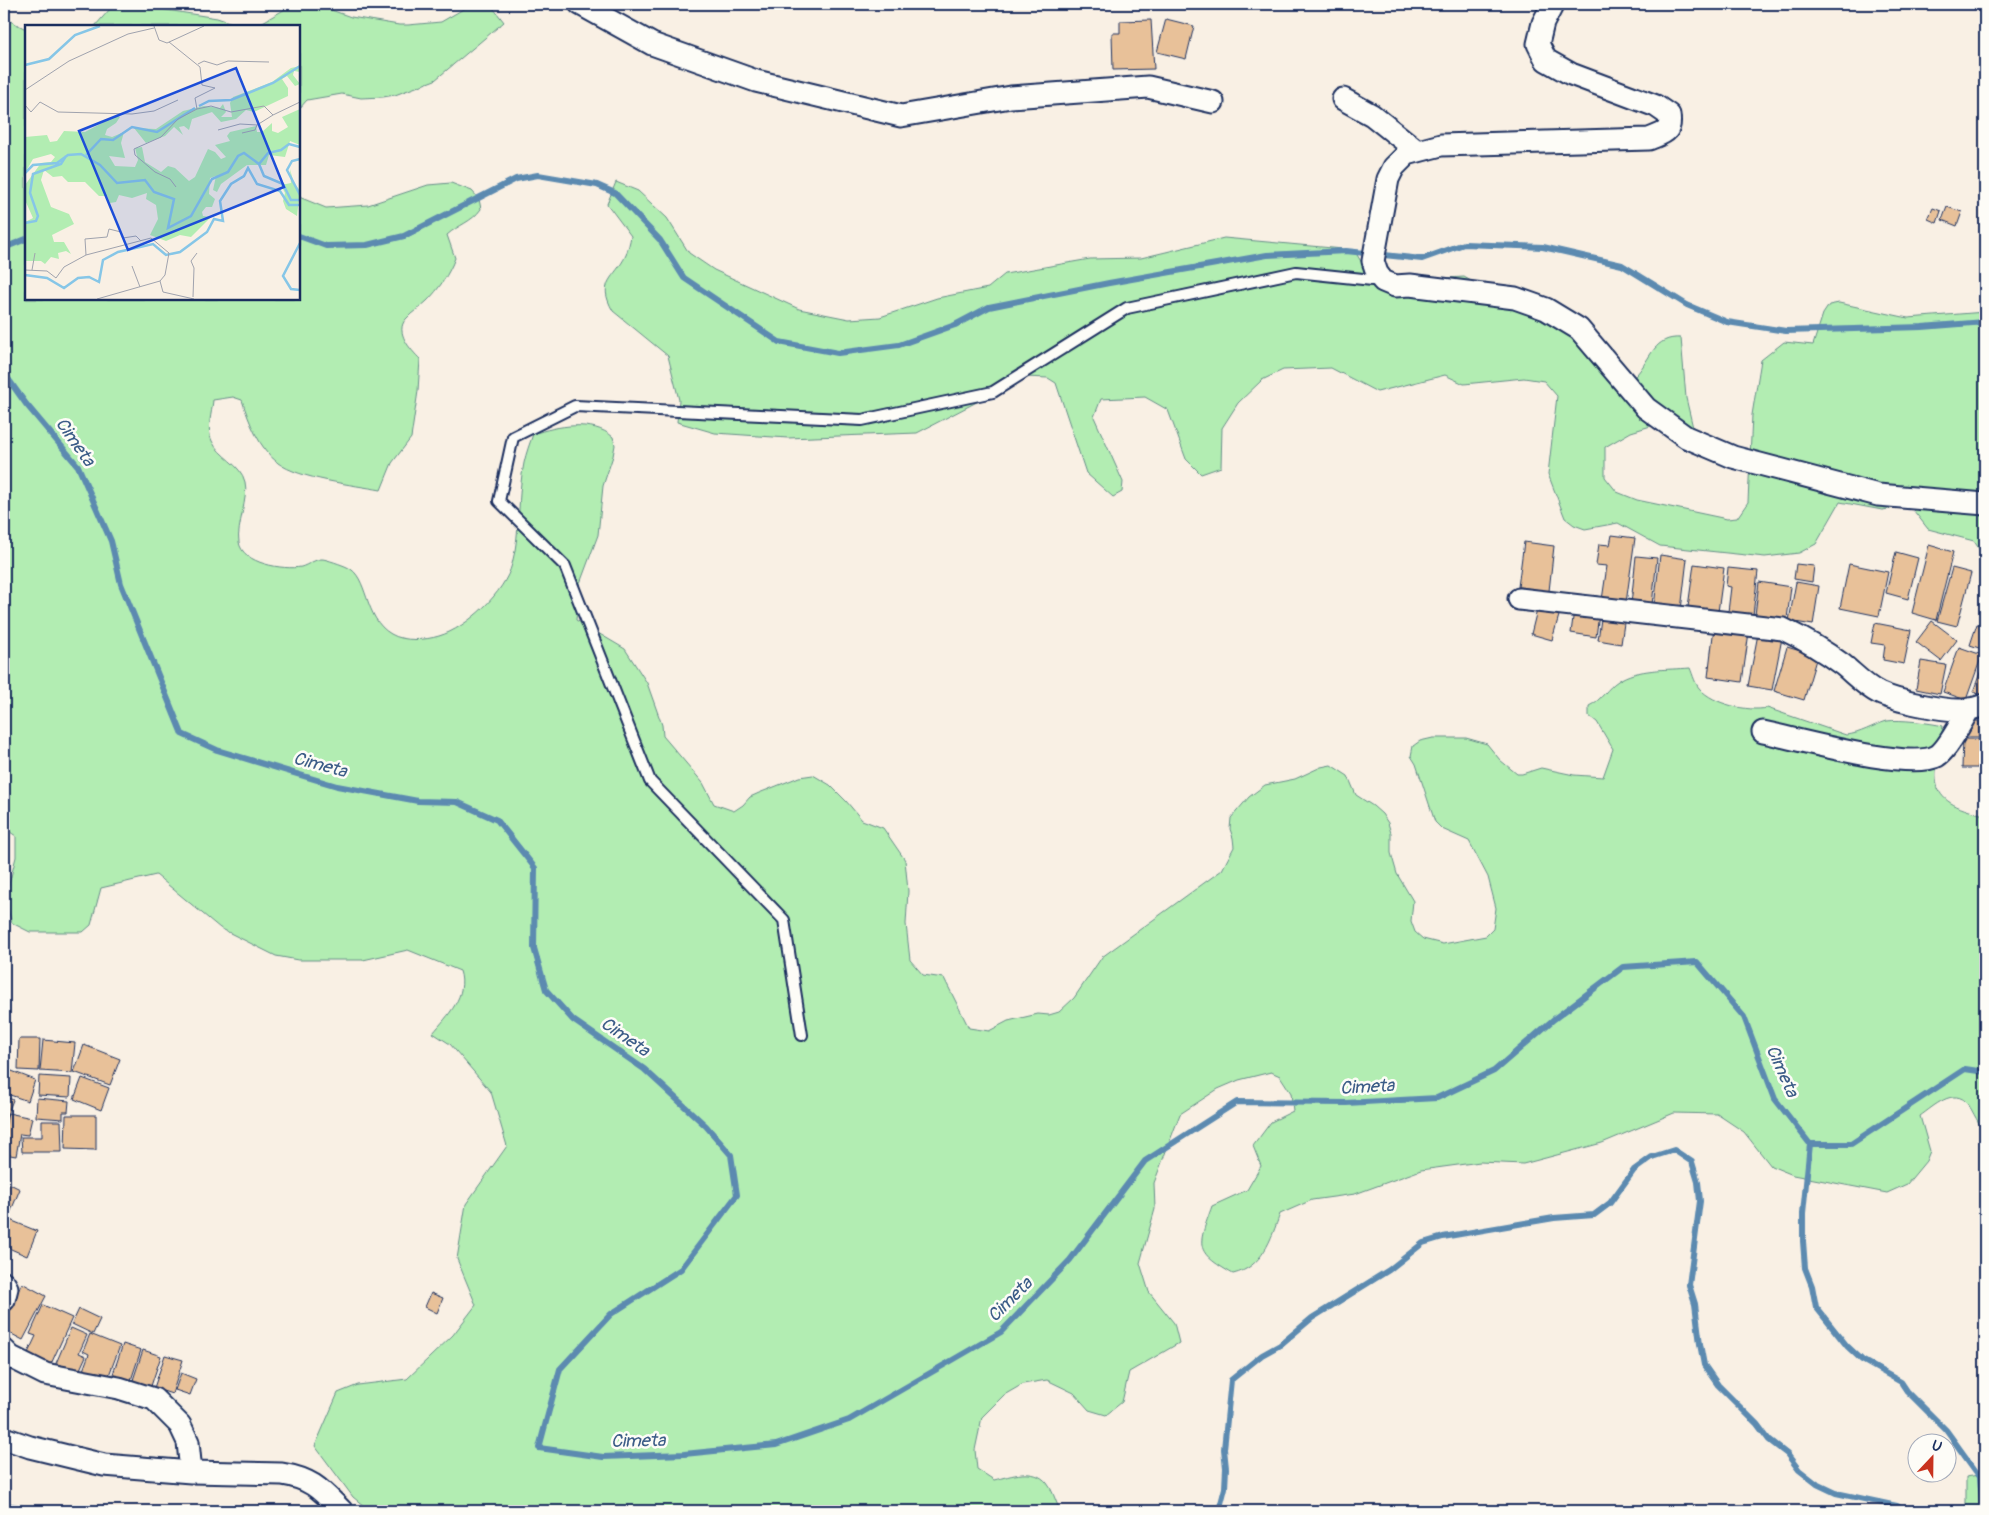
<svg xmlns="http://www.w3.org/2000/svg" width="1989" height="1515" viewBox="0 0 1989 1515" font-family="Pangolin,sans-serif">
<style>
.green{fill:#b2edb2;stroke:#668e88}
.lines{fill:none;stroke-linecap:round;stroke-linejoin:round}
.stream{stroke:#5b8ab0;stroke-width:6}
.building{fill:#e8c199;stroke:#1b2f5e}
.service-casing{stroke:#1b2f5e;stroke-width:14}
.minor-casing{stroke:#1b2f5e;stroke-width:25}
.service{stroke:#fdfcf7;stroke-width:10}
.minor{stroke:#fdfcf7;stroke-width:21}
.labels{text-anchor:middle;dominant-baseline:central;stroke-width:5;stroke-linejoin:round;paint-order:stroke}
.water-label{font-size:18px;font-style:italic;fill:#3b5c87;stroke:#fdfcf7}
.inset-river{fill:none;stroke:#86c6e7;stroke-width:2.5}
.inset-road{fill:none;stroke:#a0a3ae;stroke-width:1}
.view{fill:#1d4ed8;fill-opacity:0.15;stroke:#1d4ed8;stroke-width:2.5}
.inset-edge{fill:none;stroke:#1b2f5e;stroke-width:2.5}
</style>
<rect width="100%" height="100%" fill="#f9f0e4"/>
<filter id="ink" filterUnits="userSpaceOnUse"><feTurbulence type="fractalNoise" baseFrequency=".02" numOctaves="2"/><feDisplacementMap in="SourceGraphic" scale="10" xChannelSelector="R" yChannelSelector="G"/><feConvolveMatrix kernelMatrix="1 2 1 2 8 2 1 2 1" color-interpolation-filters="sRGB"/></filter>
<g filter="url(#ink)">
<!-- green -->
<path class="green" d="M294 4H314L351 17 399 25H408L441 22 472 4H490L504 22 435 80 395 95 383 97 361 98 342 94 307 100 299 109V26H95L110 9 141 6 217 18 238 25H249L261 23Z
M4 18 26 29V299H299V197L326 208 368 205 428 185 451 183 472 191 479 199 481 209C472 222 458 225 447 235L455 258C449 274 439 289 427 301 421 307 412 312 406 319 394 332 411 350 420 359L418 391 411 438 392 463 381 490C354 485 299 479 278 463 259 448 249 422 242 400L233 397 213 400C212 413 206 430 212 441 219 457 241 464 245 482 249 496 236 528 239 542 242 564 284 570 301 567 308 565 315 559 322 559 326 559 343 565 347 567 369 576 363 618 391 634 404 642 426 640 439 636 467 628 505 592 512 564 521 531 517 496 524 463 526 453 530 443 533 434 557 426 593 419 613 437L615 445 613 456 603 486 598 535 579 586 576 620 625 649 647 683 662 725 663 736 703 783 714 804 734 811 743 805 750 797 759 793 799 777 813 775 830 785 846 801 862 820 883 828 905 860 908 891 906 924 910 960 923 975 944 978 969 1028 989 1031 1008 1021 1038 1014 1049 1015 1059 1012 1074 998 1102 957 1222 870 1234 847 1233 838 1230 829 1231 818 1249 797 1265 785 1295 779 1321 767 1331 765 1348 776 1356 795 1373 806 1382 814 1388 823 1391 833V853L1397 874 1413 901 1411 921 1415 932 1423 939 1443 944 1486 936 1493 929 1496 908 1488 877 1469 841 1442 829 1435 822 1416 764 1411 756 1413 746 1420 741 1433 738H1466L1487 744 1500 760 1517 774H1522L1541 768 1574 775 1603 777 1613 749 1597 722 1589 716V706C1602 700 1607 688 1618 681 1637 668 1668 670 1690 668 1693 675 1695 684 1700 689 1713 704 1748 712 1767 708L1846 735C1860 734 1873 725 1887 721 1899 719 1931 723 1943 726 1935 779 1921 801 1985 815V1131C1978 1124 1974 1113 1968 1104 1954 1086 1933 1107 1920 1116L1930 1151 1926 1161 1907 1184 1887 1193 1793 1175 1771 1166 1744 1132 1717 1114 1674 1113 1602 1143 1523 1164 1480 1162 1421 1170 1355 1194 1312 1200 1280 1214C1271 1239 1263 1267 1233 1274 1193 1251 1198 1246 1212 1206L1247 1190 1261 1166 1253 1146 1271 1122 1293 1111 1291 1093 1280 1076 1271 1072 1239 1080 1218 1089 1180 1114 1154 1183 1155 1209 1140 1263 1149 1292 1174 1323 1179 1343 1129 1372 1122 1402 1106 1415 1089 1410 1074 1393 1047 1380 1023 1384 1004 1395 982 1417 975 1450 977 1469 994 1480C1011 1476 1034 1467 1047 1483 1052 1489 1055 1499 1058 1506L1055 1511H370L353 1497 315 1446 338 1393 358 1385 407 1379 453 1335 476 1305 457 1259 466 1204 507 1146 491 1092 450 1044 433 1033C448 1015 468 996 460 971L408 950 363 960H298L276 956 220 928 156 875 101 888 91 925 83 932H30L12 923 5 900 16 857V836L4 828Z
M616 182 638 191 667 218 689 253 714 270 799 309 849 319 880 317 937 298 988 288 1005 274 1090 259 1141 258 1224 238 1354 250 1370 276 1388 281 1464 277 1569 336 1622 387C1627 383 1633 379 1637 374 1651 358 1654 336 1681 338L1686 398 1694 432 1654 425 1631 432 1605 447V477L1617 492 1637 500 1727 519 1737 518 1748 502 1752 415 1761 360 1784 342 1813 345 1823 314 1829 305 1839 303 1908 318 1985 312V558L1974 541 1928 529 1910 506 1882 510 1840 502 1816 544 1799 553 1765 557 1660 546 1618 523 1585 529 1574 525 1565 518 1548 474 1557 396 1544 381 1524 378 1464 384 1445 375 1377 392 1331 368 1283 370 1262 380 1238 403 1222 428 1221 467 1201 474 1186 459 1168 410 1145 397 1101 399 1094 417 1123 482 1122 492 1113 497 1086 473 1056 383 1048 378 1025 377 917 433 788 438 715 433 677 422 679 400 668 356 613 311C596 281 615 279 626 255 628 249 630 242 631 236L607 204Z
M1985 1474V1511H1966V1477Z"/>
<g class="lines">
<!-- stream -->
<path class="stream" d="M299 236 326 246 367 245 404 236 516 179 538 175 597 185 615 193 660 240 684 278 779 342 838 353 899 345 955 325 989 307 1109 283 1267 255 1346 251 1422 259 1464 244 1543 247 1622 265 1687 305 1727 322 1786 331 1922 327 1985 322
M4 248 26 239
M4 373 26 404 78 466 111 541 121 584 182 734 217 750 337 786 418 801 457 802 497 820 535 868 534 948 546 990 573 1020 644 1069 706 1126 731 1155 737 1195 681 1269 611 1314 560 1369 539 1448 603 1457 684 1454 776 1445 849 1420 1001 1332 1070 1260 1145 1161 1237 1102 1346 1103 1437 1098 1494 1071 1554 1019 1623 967 1697 962 1744 1017 1775 1099 1810 1144H1851L1965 1069 1985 1072
M1810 1144 1803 1213V1241L1805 1268 1812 1286 1816 1307 1847 1346 1862 1360 1901 1382 1907 1391 1946 1430 1980 1477 1983 1511
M4 1505 42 1511
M1219 1511 1225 1488 1226 1468 1224 1449 1231 1380 1262 1355 1280 1345 1312 1318 1389 1270 1423 1243 1443 1237 1554 1218 1594 1215 1610 1203 1634 1170 1652 1157 1674 1150 1692 1162 1698 1182 1700 1201 1689 1285 1695 1304 1700 1344 1704 1365 1718 1385 1757 1424 1769 1440 1787 1454 1799 1470 1817 1484 1836 1493 1897 1506 1904 1511"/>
</g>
<!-- building -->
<path class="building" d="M1166 19 1194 26 1186 59 1157 52Z
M1151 20 1154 69 1113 70 1112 33H1120V21Z
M1947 207 1962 212 1957 226 1942 220Z
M1933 208 1941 211 1937 223 1928 219Z
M1612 535 1635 538 1626 603 1602 600 1607 566 1596 565 1599 544 1610 545Z
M1524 542 1554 546 1549 591 1518 587Z
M1929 545 1953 552 1936 620 1912 613Z
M1896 552 1918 558 1908 599 1886 593Z
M1660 555 1687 559 1681 610 1654 607Z
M1636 556 1657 558 1652 605 1631 604Z
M1694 564 1724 568 1718 612 1688 607Z
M1796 564 1814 566 1812 582 1794 579Z
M1849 564 1888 572 1879 616 1840 608Z
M1728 568 1758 571 1753 615 1728 612 1731 587 1726 586Z
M1952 568 1971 573 1957 626 1937 621Z
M1759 582 1791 587 1787 619 1755 615Z
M1796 582 1819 586 1813 625 1789 621Z
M1538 606 1560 612 1552 640 1531 634Z
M1574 610 1599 614 1596 637 1571 633Z
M1602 612 1625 616 1621 644 1598 640Z
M1932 621 1957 640 1941 661 1916 642Z
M1875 623 1911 630 1904 664 1883 660 1885 645 1871 643Z
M1977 624 1985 626V650L1970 645Z
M1714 627 1749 632 1742 682 1708 677Z
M1758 634 1782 638 1772 690 1748 686Z
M1787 647 1817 656 1804 700 1774 691Z
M1959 647 1982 655 1966 700 1943 692Z
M1921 661 1946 665 1940 694 1916 689Z
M1981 670 1985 671V696L1973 692Z
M1965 721H1979V737H1965Z
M1981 730H1985V768H1981Z
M1963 739H1979L1978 768H1962Z
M19 1039H40L39 1071 18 1070Z
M43 1040 75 1043 72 1073 40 1071Z
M84 1045 120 1059 110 1085 74 1072Z
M4 1068 35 1080 28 1101 4 1093Z
M39 1076 71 1078 70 1097 38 1095Z
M82 1078 109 1088 101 1110 74 1099Z
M4 1096 13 1100 4 1122Z
M37 1098 69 1101 68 1112H63V1119L36 1117Z
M8 1113 32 1118 28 1135 20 1134 16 1156 4 1154V1133Z
M66 1115H96V1150L65 1149Z
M42 1121H61L62 1152H22L21 1137H42Z
M4 1181 20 1189 6 1223 4 1222Z
M10 1220 37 1231 27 1256 4 1246V1237Z
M22 1283 46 1296 23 1340 4 1330V1319Z
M431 1293 443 1298 437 1313 425 1307Z
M43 1305 72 1318 51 1364 28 1353 36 1336 30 1334Z
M79 1309 100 1319 93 1334 72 1324Z
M71 1328 87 1335 79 1353 86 1356 76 1378 54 1368Z
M90 1334 120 1346 106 1383 82 1373 89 1354 83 1351Z
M123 1344 141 1350 130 1383 112 1377Z
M143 1350 161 1356 150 1389 132 1383Z
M165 1355 183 1360 172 1394 154 1388Z
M181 1373 196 1379 190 1395 175 1390Z"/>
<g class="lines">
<defs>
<path id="service" d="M802 1035 784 920 650 781 565 566 499 501 513 437 575 406 862 420 993 392 1127 308 1296 272 1382 281"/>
<path id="minor" d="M580 4 652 44 756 81 901 116 1011 97 1148 87 1213 102
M1553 4 1543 23 1538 44 1546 60 1571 74 1656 106 1669 115C1672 133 1663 133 1649 139L1441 145 1407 154 1394 167 1388 179 1373 261 1377 273 1383 281 1395 286 1410 285 1515 298 1546 309 1579 329 1646 408 1686 437 1733 457 1878 495 1985 504
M1343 99 1372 115 1416 150
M1519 599 1783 629C1804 639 1824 651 1843 665 1855 675 1865 686 1879 693 1896 701 1944 711 1962 710 1970 710 1978 707 1985 705
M1763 732C1797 739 1910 771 1937 756 1948 749 1962 721 1969 709
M4 1283 7 1288 4 1300
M4 1350 11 1357 45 1374 119 1388 154 1399 180 1425 188 1442 191 1472
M4 1438 30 1447 104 1465 191 1472 282 1474C313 1479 321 1490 342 1511"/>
</defs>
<!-- service casing -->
<use href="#service" class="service-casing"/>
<!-- minor casing -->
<use href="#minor" class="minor-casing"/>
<!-- service -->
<use href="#service" class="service"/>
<!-- minor -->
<use href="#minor" class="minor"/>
</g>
</g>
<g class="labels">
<!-- water labels -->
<g class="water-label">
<text transform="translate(75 442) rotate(55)">Cimeta</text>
<text transform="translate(320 765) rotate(15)">Cimeta</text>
<text transform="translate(625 1037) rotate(35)">Cimeta</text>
<text transform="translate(1782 1071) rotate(66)">Cimeta</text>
<text transform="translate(1367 1087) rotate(-3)">Cimeta</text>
<text transform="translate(1010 1300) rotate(-45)">Cimeta</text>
<text transform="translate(638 1441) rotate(-1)">Cimeta</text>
</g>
</g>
<!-- overview -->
<g transform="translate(25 25)">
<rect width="275" height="275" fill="#f9f0e4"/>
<path d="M275 41V47L269 46 268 50 275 59 270 61 262 51 257 54 263 63V71L229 87 221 85 211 94 196 97 187 87 167 94 164 105 159 101 154 102 158 110 149 102 140 111 121 118 109 103 131 104 158 86 179 81 195 83 198 79 201 87 196 92H207L205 78 208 72 247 57 266 43ZM275 84V120L265 116 260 132 244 130 241 140H222L196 159 192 167 188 165 191 151 185 153 184 169 190 174 187 182H181L177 187 178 191 186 192 166 212 155 210 141 216 125 210 133 194 131 180 121 174 122 168 107 173 94 170 91 177 85 178 82 171H74L60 157H43L37 151 28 152 19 145 16 155 26 182 44 189 49 199 27 210 29 217H39L46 229 41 226 33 228 34 234 26 232 20 239 16 236H0V197L8 193 0 175V160L16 138 26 137 30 132 26 129 8 134 0 148V112L22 110 25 117 32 116 39 106 60 107 92 90 95 92 91 98 82 104 80 110 87 112 99 107 96 118 100 133 84 131 90 141 110 142 113 135 110 123 117 122 120 137 136 147 143 141 150 143 164 156 170 152 183 124 190 127 196 134 201 132 190 120 205 116 202 111 205 107 231 101 232 107H237L247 98V106L253 108 263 102 257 92ZM265 144 269 159 275 165 272 191 261 184 258 176 260 168 256 160 266 158Z" fill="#b2edb2"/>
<path class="inset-river" d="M0 40 24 34 50 10 75 1M174 81 184 76 206 75 248 58 275 41M61 130 76 114 88 115 107 102 132 107 170 83M275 134 267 136 262 145 275 170M234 139 239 151 258 159 266 175H275M0 148 8 140 32 138 43 130 56 129 75 140 92 158 120 155 129 167 149 174 143 203 166 191 187 154 203 147 213 131 219 128 234 139 243 128 256 125 264 119 275 122M0 198 11 196 13 191 5 168 8 149 36 139 41 131M275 218 258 251 266 264 275 265M0 250 22 253 39 263 53 253 64 252 74 257 78 235 93 227 128 219 141 230 155 227 182 207 189 194 198 196 195 176 206 159 219 151 223 143 232 159 255 166 264 180H275"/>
<path class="inset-road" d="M129 1 134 15 142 18 179 1M144 17 175 42 177 60 190 63 170 73 172 84 186 81 206 87 239 81 248 90 275 77M173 39 179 36 192 40 203 36 244 37M0 65 44 36 103 9 129 3M0 80 6 87 15 77 33 87 107 89 129 86 153 75M193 105 215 99 232 100 248 90M217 108 230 105 232 100M151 162 145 154 130 147 110 130 109 124 136 112 153 94 172 84M61 230 60 214 82 212 84 204 96 207 98 213 111 211 116 216M107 241 115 262M0 245 22 246 31 253 39 242 61 230 126 213 144 228 140 250 135 256 138 267 169 274M7 245 10 228M168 272 169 243 166 236 172 228M72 274 135 256"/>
<path class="view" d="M211 43 259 162 103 225 54 106Z"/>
<rect width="275" height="275" class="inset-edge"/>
</g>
<!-- margin -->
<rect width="1989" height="1515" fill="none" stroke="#fdfcf7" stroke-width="20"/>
<rect x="10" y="10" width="1969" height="1495" fill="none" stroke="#1b2f5e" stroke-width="2" filter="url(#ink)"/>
<!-- north arrow -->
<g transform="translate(1932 1458) rotate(22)"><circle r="24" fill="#fdfcf7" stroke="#a3aaba"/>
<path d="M0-4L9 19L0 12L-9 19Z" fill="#c8321e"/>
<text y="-8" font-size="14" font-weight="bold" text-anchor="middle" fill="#1b2f5e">U</text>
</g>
</svg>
